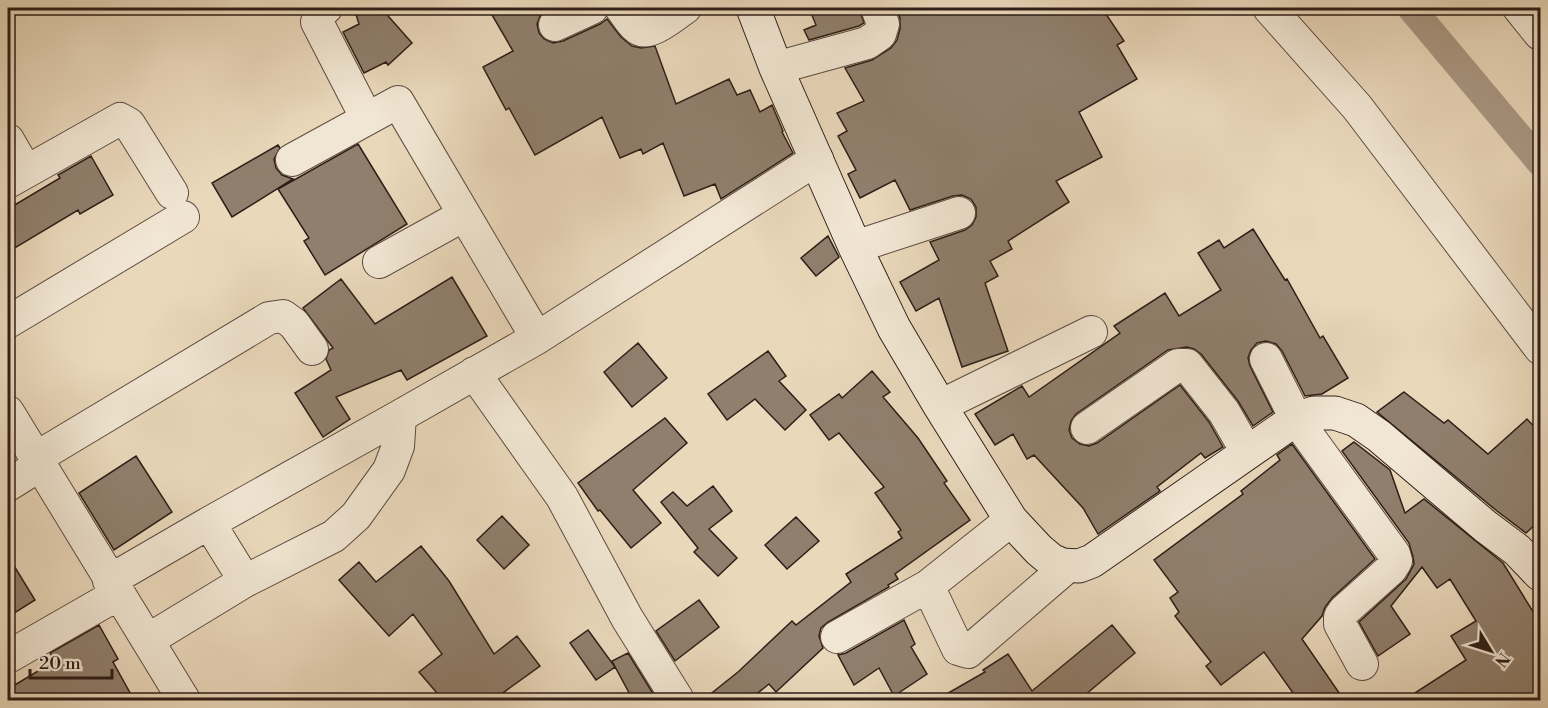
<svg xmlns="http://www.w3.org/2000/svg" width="1548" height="708" viewBox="0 0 1548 708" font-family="'Libre Bodoni',serif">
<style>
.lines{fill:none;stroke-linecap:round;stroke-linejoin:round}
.canal{stroke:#aa9984;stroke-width:28}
.building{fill:#907f6d;stroke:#2e1e18;stroke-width:1.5}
.street-casing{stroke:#5d4c41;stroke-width:34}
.secondary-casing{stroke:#2e1e18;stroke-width:35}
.street{stroke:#f1e6d3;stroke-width:32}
.secondary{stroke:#f1e6d3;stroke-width:33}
</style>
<rect width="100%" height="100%" fill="#ead8bb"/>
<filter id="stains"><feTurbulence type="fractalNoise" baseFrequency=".00333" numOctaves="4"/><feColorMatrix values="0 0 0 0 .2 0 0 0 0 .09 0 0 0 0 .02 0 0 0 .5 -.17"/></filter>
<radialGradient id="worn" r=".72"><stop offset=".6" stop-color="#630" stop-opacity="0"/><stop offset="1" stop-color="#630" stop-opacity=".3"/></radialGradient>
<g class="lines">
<!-- canal -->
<path class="canal" d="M1411 8 1540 162"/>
</g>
<!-- building -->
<path class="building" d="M354 8H381L412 43 388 65 386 62 364 73 343 32 359 24Z
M488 8H550L541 14 537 24 539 33 544 39 553 43 563 41 600 24 607 19 621 37 632 46 641 48 655 46 676 104 729 79 737 95 750 90 760 112 772 105 783 131 782 132 793 153 721 199 715 184 684 196 663 143 643 154 641 149 620 158 602 117 535 155 509 108 506 110 483 67 513 51Z
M809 8H859L864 23 859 26 809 40 804 30 816 25Z
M896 8H1102L1124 41 1117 45 1137 79 1079 112 1102 157 1056 181 1069 202 1008 241 1012 249 990 261 998 276 985 283 1008 351 962 367 939 298 916 311 900 282 939 260 930 242 965 230 972 225 976 217V207L971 199 962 195 953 196 910 210 895 180 860 198 848 174 856 170 838 136 847 131 837 113 864 101 845 68 872 60 891 48 897 40 900 29V18Z
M358 144 407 224 325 275 304 241 309 238 278 189Z
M278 145 280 148 274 159 276 168 282 175 293 179 232 217 212 183Z
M91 156 113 195 80 214 78 210 8 252V209L60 178 58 175Z
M1253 229 1285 280 1287 279 1320 338 1323 336 1348 378 1322 394 1305 396 1282 351 1276 344 1266 341 1257 343 1251 350 1248 358 1250 366 1273 412 1253 426 1238 401 1201 354 1194 349 1187 347 1168 350 1076 414 1071 421 1069 430 1072 438 1080 444 1089 446 1097 443 1180 385 1209 422 1223 447 1205 458 1201 453 1157 487 1160 491 1098 534 1083 508 1034 455 1027 459 1013 434 995 445 975 414 1022 386 1029 397 1120 333 1114 326 1165 293 1179 316 1221 290 1198 253 1219 240 1224 248Z
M828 236 839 257 816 276 801 258Z
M452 277 487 336 407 380 401 370 336 397 350 419 323 437 295 393 331 370 326 359 329 350 333 348 303 308 341 279 375 324Z
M638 343 667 378 632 407 604 372Z
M768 351 786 376 779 381 806 410 785 430 755 399 727 420 708 394Z
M872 371 890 392 883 397 918 438 947 481 944 483 970 520 895 574 898 579 888 585 889 587 828 622 821 628 819 636 823 648 776 692 769 684 749 700H703L738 672 792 621 796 625 851 582 846 574 902 538 898 532 901 530 875 493 884 487 839 433 829 440 810 415 839 394 842 398Z
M1404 392 1444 423 1448 420 1488 454 1527 419 1540 433V520L1526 533 1497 511 1377 412Z
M665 418 687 443 633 490 661 523 631 548 600 510 598 511 578 483Z
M1354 442 1390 470 1405 513 1424 499 1503 563 1540 623V700H1404L1466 660 1451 636 1476 621 1450 579 1437 588 1422 567 1391 606 1410 634 1378 656 1359 622 1406 579 1414 564 1413 557 1409 543 1342 451Z
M1292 444 1375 559 1332 598 1325 607 1322 616 1302 639 1344 700H1298L1264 652 1221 685 1206 666 1211 662 1175 616 1179 612 1170 598 1178 592 1154 560 1243 494 1241 491 1280 460 1277 455Z
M136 456 172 512 114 550 79 493Z
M713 486 732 511 709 529 737 558 718 576 694 552 698 548 661 502 673 492 687 506Z
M502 516 529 545 504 569 477 540Z
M796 517 819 541 787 569 765 545Z
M421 546 449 581 494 654 517 636 540 666 493 700H443L419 672 442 654 413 614 389 636 339 580 359 562 376 582Z
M8 556 35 600 8 617Z
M699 600 719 627 675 661 656 631Z
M904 620 915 644 911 647 927 674 894 696 879 668 854 685 838 655 846 653Z
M99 625 118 659 113 662 134 700H8V689L55 661 50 653Z
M1112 625 1135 653 1079 700H936L985 672 983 670 1008 654 1032 691Z
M588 630 615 667 596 680 570 643Z
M628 653 657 700H633L612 661Z"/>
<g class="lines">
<defs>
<path id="street" d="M326 8 322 10 317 22 367 119
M621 8C626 14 630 22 636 27 648 39 674 15 685 8
M1269 8 1357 107 1540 348
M1519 8 1540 34
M555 25 592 8
M776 68 867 43 880 34 883 24 877 8
M8 140 26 171
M292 160 398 102 537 338
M8 182 120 119 129 124 172 193
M855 247 959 213
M379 262 464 215
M8 322 183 217
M1266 359 1296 419 1394 554 1396 561 1391 569 1344 611 1340 617V624L1362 664
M474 373 562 497 627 618 678 700
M940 406 1091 332
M8 412 184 700
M1087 428 1178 365H1187L1224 412 1247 452
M36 458 269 318 283 316 294 324 312 349
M8 485 40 465
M209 523 400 416
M109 581 209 523 245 581
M928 586 958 649 968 652 1069 565
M837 637 928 586 1011 520
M148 640 245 581 334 536 356 516 389 470 398 446 400 416 537 338 817 159
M8 657 118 594"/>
<path id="secondary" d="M753 8 776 68 855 247 894 328 940 406 1011 520 1039 550 1051 560 1062 565 1079 566 1092 561 1296 419 1314 413H1335L1356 420 1379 436 1485 526 1517 550 1540 574"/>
</defs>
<!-- street casing -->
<use href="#street" class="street-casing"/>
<!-- secondary casing -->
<use href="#secondary" class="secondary-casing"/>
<!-- street -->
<use href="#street" class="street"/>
<!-- secondary -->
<use href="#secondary" class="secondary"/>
</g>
<!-- margin -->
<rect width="1548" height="708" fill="none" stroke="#ead8bb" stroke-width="30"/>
<rect x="9" y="9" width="1530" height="690" fill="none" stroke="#2e1e18" stroke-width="3"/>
<rect x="15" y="15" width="1518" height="678" fill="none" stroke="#2e1e18" stroke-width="1.5"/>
<!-- north arrow -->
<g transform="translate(1491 651) rotate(128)" stroke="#f1e6d3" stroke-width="4.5" paint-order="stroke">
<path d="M0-4.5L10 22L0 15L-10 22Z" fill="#2e1e18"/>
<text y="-9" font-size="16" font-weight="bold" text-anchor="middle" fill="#2e1e18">N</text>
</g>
<!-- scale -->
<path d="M30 669v9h82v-9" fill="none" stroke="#2e1e18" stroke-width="3"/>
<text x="39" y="669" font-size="18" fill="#2e1e18" stroke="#f1e6d3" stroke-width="4.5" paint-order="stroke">20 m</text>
<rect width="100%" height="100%" filter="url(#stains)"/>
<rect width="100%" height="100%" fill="url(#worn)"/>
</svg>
